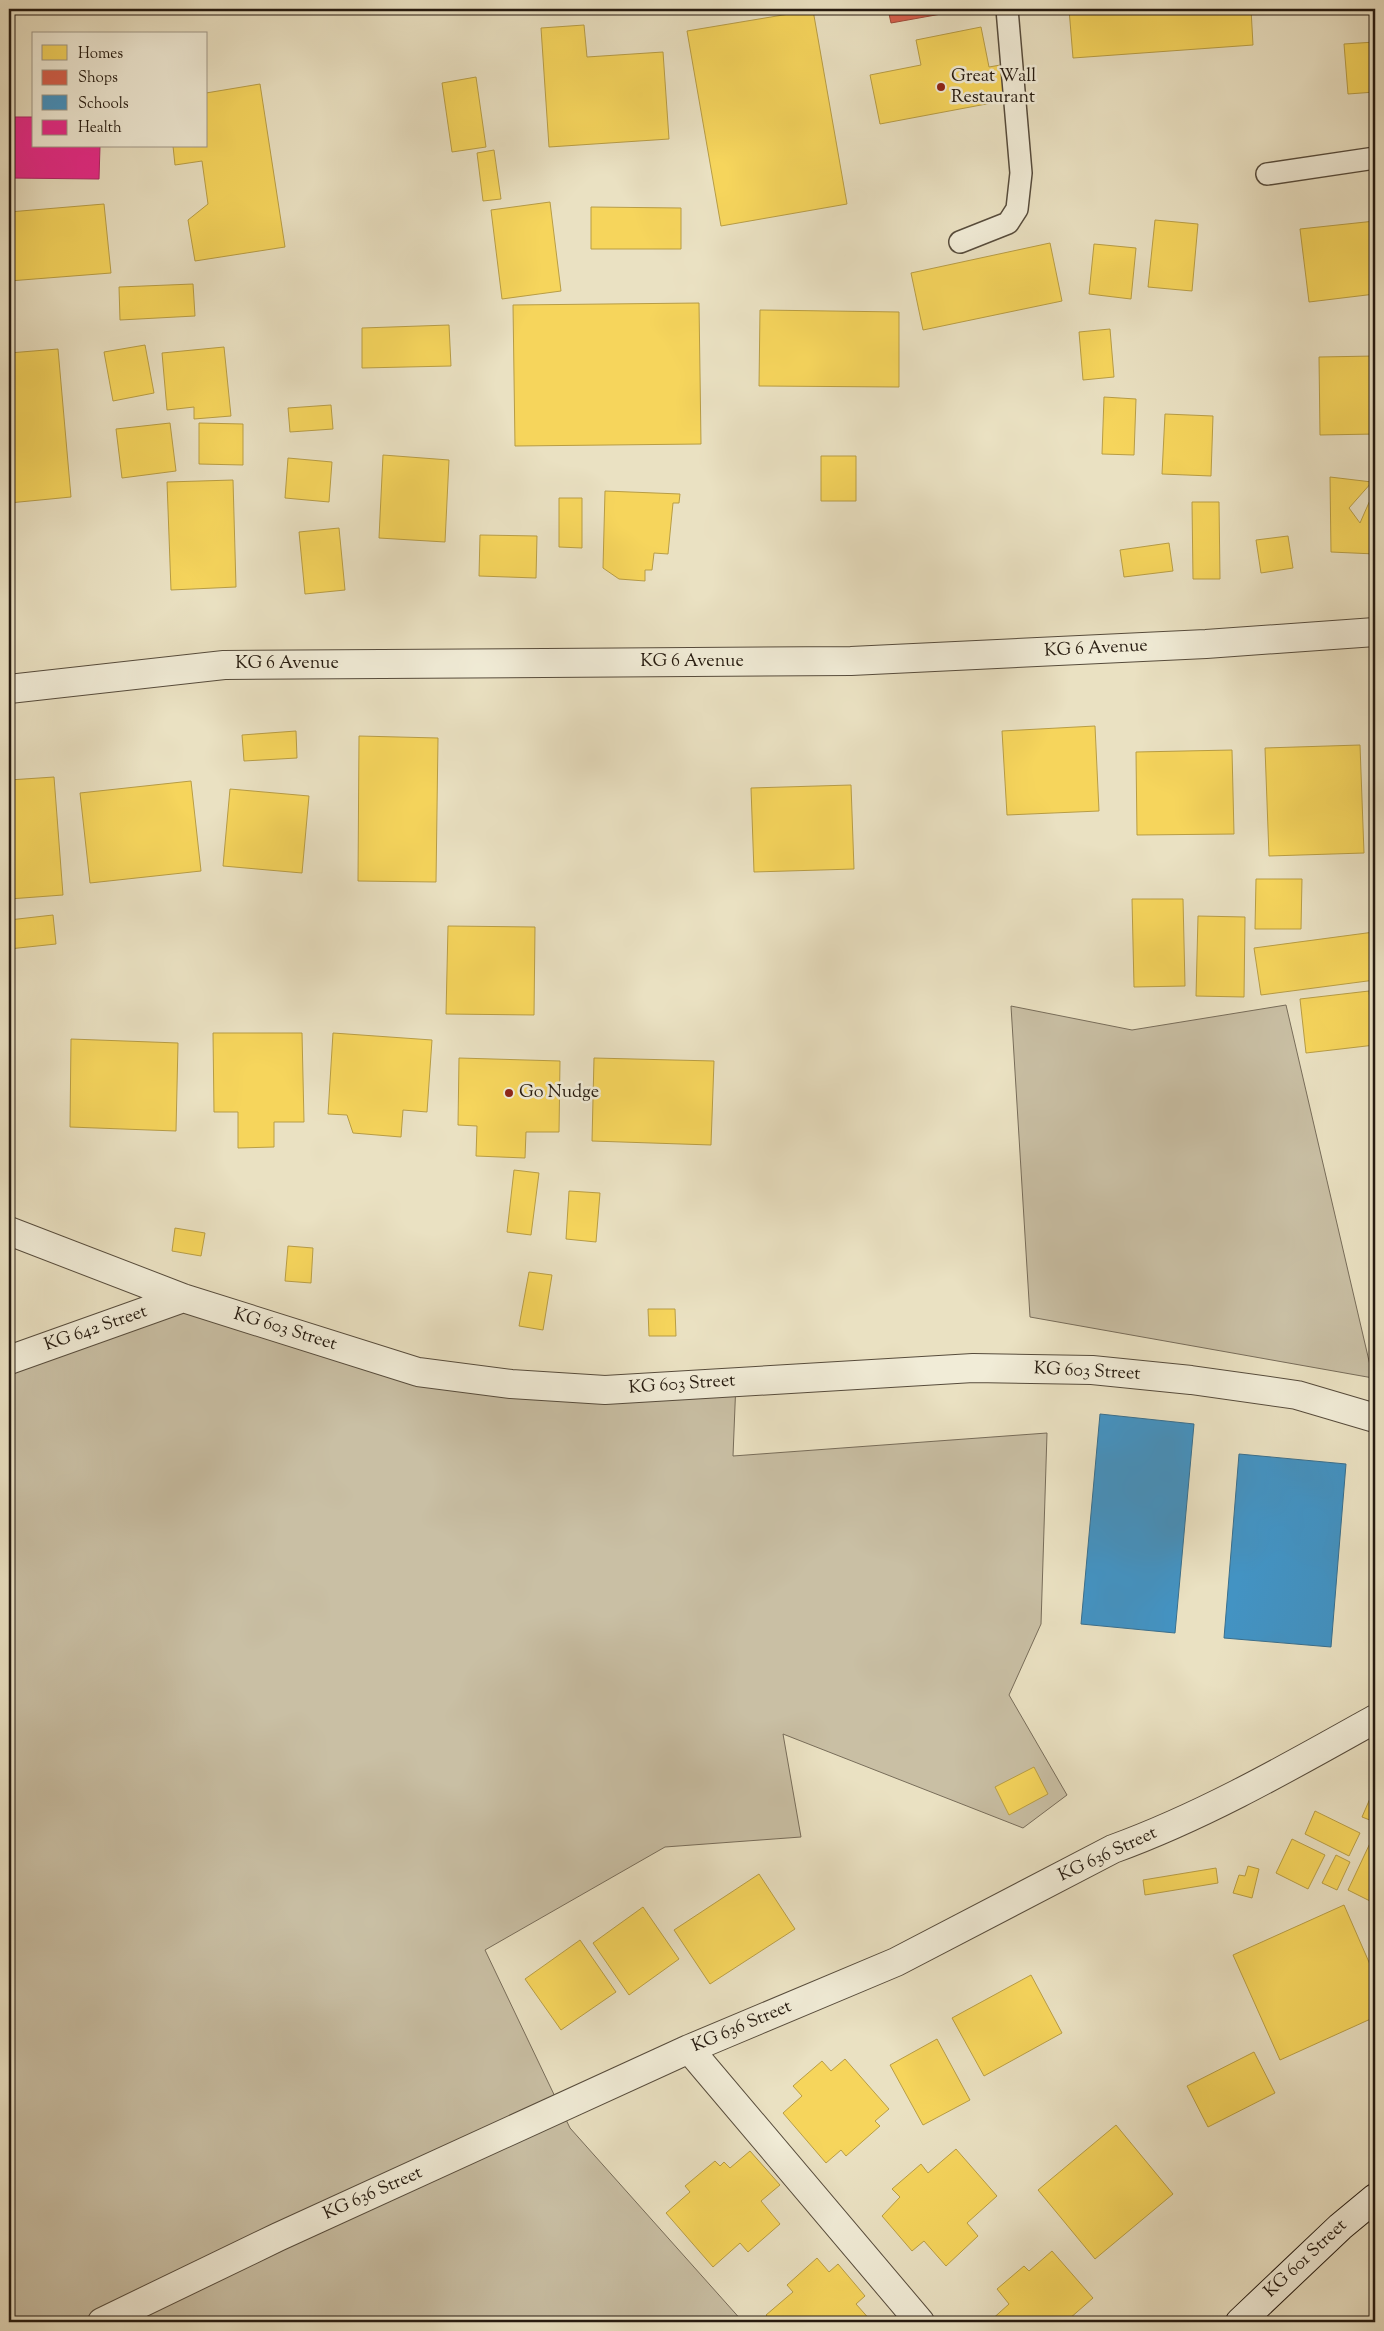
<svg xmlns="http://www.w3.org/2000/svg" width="1384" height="2331" viewBox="0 0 1384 2331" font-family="'Sorts Mill Goudy',serif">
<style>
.grass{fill:#c9bfa4;stroke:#786d5a}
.homes{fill:#f6d55c;stroke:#b89d45}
.shops{fill:#d6604d;stroke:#a14b3b}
.schools{fill:#4393c3;stroke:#3a6f8d}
.health{fill:#e7298a;stroke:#ad2565}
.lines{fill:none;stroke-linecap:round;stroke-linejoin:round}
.service-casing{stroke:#574c3c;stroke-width:24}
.minor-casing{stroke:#574c3c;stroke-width:30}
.secondary-casing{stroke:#261b10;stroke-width:30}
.service{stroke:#f1ecd7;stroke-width:21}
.minor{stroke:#f1ecd7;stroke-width:28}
.secondary{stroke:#f1ecd7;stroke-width:28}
.poi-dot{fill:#8f2418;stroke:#f1ecd7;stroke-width:2}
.labels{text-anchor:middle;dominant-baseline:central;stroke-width:5;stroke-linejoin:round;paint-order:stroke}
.poi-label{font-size:18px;fill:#261b10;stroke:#f1ecd7;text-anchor:start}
.street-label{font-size:18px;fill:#261b10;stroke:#f1ecd7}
</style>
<rect width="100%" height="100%" fill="#eae1c2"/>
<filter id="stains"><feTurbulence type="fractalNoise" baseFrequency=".004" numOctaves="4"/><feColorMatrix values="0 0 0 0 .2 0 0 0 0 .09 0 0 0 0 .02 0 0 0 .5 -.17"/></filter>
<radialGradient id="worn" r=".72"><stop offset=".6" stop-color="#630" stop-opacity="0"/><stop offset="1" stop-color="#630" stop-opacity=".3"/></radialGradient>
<!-- grass -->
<path class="grass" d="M1286 1005 1373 1378 1030 1317 1011 1006 1132 1030Z
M183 1298 418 1372 736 1381 733 1456 1047 1433 1041 1624 1009 1695 1067 1795 1023 1828 783 1734 801 1837 665 1847 485 1950 570 2128 743 2322H9V1360Z"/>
<!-- homes -->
<path class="homes" d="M1069 9H1251L1253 45 1073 58Z
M813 10 847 204 721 226 687 31Z
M584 25 587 57 663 52 669 139 549 147 541 28Z
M981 27 989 67 1006 64 1013 99 880 124 870 75 921 65 916 40Z
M1375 42V92L1348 94 1344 44Z
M476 77 486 147 452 152 442 83Z
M260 84 285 247 195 261 188 220 208 204 202 161 175 165 173 146H206V93Z
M494 150 501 199 483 201 477 153Z
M550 202 561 291 502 299 491 210Z
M104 204 111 273 9 281V212Z
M591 207 681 208V249H591Z
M1155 220 1198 224 1192 291 1148 287Z
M1375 221V294L1309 302 1300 229Z
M1050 243 1062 301 923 330 911 273Z
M1094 244 1136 248 1131 299 1089 294Z
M193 284 195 316 120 320 119 287Z
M699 303 701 444 515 446 513 305Z
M760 310 899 312V387L759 386Z
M449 325 451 366 362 368V328Z
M1110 329 1114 377 1083 380 1079 332Z
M145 345 154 393 113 401 104 352Z
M224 347 231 416 194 419V407L167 410 162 353Z
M58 349 71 497 9 503V353Z
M1375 356V434L1320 435 1319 357Z
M1104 397 1136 399 1134 455 1102 454Z
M331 405 333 429 290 432 288 408Z
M1165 414 1213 416 1211 476 1162 474Z
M170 423 176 471 122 478 116 429Z
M199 423 243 424V465L199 464Z
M383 455 449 460 445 542 379 538Z
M821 456H856V501H821Z
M288 458 332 462 329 502 285 498Z
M1330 477 1372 482 1349 508 1360 523 1375 489V554L1331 552Z
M233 480 236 587 171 590 167 482Z
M605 491 680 494 679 503H673L668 554 654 553 652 570H645V581L619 579 603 568Z
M559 498H582V548L559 547Z
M1192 502H1219L1220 579H1193Z
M339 528 345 590 305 594 299 532Z
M480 535 537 536 536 578 479 576Z
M1288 536 1293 568 1261 573 1256 540Z
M1169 543 1173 571 1124 577 1120 550Z
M1095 726 1099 811 1007 815 1002 731Z
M296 731 297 758 244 761 242 735Z
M359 736 438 738 436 882 358 881Z
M1360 745 1364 853 1269 856 1265 748Z
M1232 750 1234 834 1137 835 1136 752Z
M54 777 63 895 9 899V780Z
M191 781 201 871 90 883 80 793Z
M851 785 854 869 754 872 751 788Z
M230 789 309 796 302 873 223 866Z
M1256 879H1302L1301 929H1255Z
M1132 899H1183L1185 986 1134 987Z
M53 915 56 944 9 949V920Z
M1198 916 1245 917 1244 997 1196 996Z
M448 926 535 927 534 1015 446 1014Z
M1374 932 1375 980 1261 995 1254 948Z
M1369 991 1375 1045 1306 1053 1300 999Z
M213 1033H302L304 1122H274V1147L238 1148V1112H214Z
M333 1033 432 1040 427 1112 403 1110 401 1137 353 1133 347 1115 328 1114Z
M71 1039 178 1043 176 1131 70 1127Z
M459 1058 560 1061 559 1132H526L525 1158 476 1156 477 1126 458 1125Z
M594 1058 714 1061 711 1145 592 1141Z
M514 1170 539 1173 531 1235 507 1232Z
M569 1191 600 1193 596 1242 566 1239Z
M175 1228 205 1233 201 1256 172 1251Z
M288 1246 313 1248 311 1283 285 1281Z
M529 1272 552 1275 543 1330 519 1326Z
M648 1309H675L676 1336H649Z
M1034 1767 1048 1794 1009 1815 995 1787Z
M1375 1787V1822L1362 1817Z
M1315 1811 1360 1833 1349 1856 1305 1834Z
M1292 1839 1325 1855 1308 1889 1276 1873Z
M1372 1839 1375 1841V1890L1370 1901 1348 1890Z
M1336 1855 1350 1862 1337 1890 1322 1883Z
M1248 1866 1259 1869 1252 1898 1233 1893 1239 1875 1245 1876Z
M1216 1868 1218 1883 1145 1895 1143 1880Z
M759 1874 795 1929 710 1984 674 1930Z
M1344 1905 1372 1969 1375 1967V2017L1280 2060 1233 1955Z
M643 1907 679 1959 629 1995 593 1943Z
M580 1940 616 1992 561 2030 525 1979Z
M1031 1975 1062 2033 984 2076 952 2018Z
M937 2039 970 2100 923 2125 890 2065Z
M1254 2052 1275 2093 1208 2127 1187 2086Z
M845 2059 889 2109 875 2121 880 2126 846 2156 841 2150 826 2163 783 2113 802 2096 793 2086 822 2061 831 2071Z
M1116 2125 1173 2194 1095 2259 1038 2190Z
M956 2149 997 2196 967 2223 978 2236 946 2266 924 2241 912 2251 882 2216 900 2197 892 2189 921 2164 928 2173Z
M750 2151 780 2185 761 2201 780 2224 748 2252 740 2243 713 2267 666 2213 690 2192 685 2186 715 2161 720 2166 724 2162 730 2168Z
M1052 2251 1093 2298 1069 2319 1072 2322H989L1009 2304 997 2289 1024 2266 1029 2271Z
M817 2258 829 2272 838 2264 865 2296 856 2304 872 2322H772L766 2315 793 2292 787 2285Z"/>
<!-- shops -->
<path class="shops" d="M888 9H969L891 23Z"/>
<!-- schools -->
<path class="schools" d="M1100 1414 1194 1424 1175 1633 1081 1624Z
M1239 1454 1346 1464 1331 1647 1224 1638Z"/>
<!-- health -->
<path class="health" d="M9 117H34V146H100L99 179 9 178Z"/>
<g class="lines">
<defs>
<path id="service" d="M1267 174 1375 158
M960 242 1008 223 1017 209 1021 173 1007 9"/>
<path id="minor" d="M9 689 224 665 851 661 1206 644 1375 632
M9 1231 183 1298 418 1372 511 1384 605 1390 973 1368 1092 1370 1191 1380 1297 1395 1375 1418
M9 1360 183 1298
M689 2049 920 2322
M102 2322 278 2237 689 2049 896 1962 1113 1849C1204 1816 1291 1766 1375 1719"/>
<path id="secondary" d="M1240 2322 1340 2227 1375 2198"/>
</defs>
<!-- service casing -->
<use href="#service" class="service-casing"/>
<!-- minor casing -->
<use href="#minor" class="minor-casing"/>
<!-- secondary casing -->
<use href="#secondary" class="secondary-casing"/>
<!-- service -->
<use href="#service" class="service"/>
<!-- minor -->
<use href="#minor" class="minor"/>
<!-- secondary -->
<use href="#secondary" class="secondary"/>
</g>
<!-- markers -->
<g class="poi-dot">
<circle cx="941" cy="87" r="5"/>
<circle cx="509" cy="1093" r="5"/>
</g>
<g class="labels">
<!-- poi labels -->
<g class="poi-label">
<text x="951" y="77">Great Wall<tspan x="951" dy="21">Restaurant</tspan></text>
<text x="519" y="1093">Go Nudge</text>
</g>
<!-- street labels -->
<g class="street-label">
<text transform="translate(1096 649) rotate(-3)">KG 6 Avenue</text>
<text x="692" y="662">KG 6 Avenue</text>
<text x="287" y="664">KG 6 Avenue</text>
<text transform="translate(96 1329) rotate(-19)">KG 642 Street</text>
<text transform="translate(285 1330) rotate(17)">KG 603 Street</text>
<text transform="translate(1087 1372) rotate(3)">KG 603 Street</text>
<text transform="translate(682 1385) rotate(-4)">KG 603 Street</text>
<text transform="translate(1108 1855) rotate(-25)">KG 636 Street</text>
<text transform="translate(742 2027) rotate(-23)">KG 636 Street</text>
<text transform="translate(373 2194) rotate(-24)">KG 636 Street</text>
<text transform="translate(1306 2259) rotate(-43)">KG 601 Street</text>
</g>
</g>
<!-- margin -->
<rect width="1384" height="2331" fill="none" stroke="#eae1c2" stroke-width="30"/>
<rect x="10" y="10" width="1364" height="2311" fill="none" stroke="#261b10" stroke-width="2.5"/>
<rect x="15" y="15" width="1354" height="2301" fill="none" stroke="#261b10"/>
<!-- legend -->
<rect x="32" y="32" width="175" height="115" fill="#f1ecd7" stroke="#a09887"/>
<rect x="42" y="45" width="25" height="15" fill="#f6d55c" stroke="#a09887"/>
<text x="78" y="58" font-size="15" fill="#261b10">Homes</text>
<rect x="42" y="70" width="25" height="15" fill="#d6604d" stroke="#a09887"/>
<text x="78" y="82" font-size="15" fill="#261b10">Shops</text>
<rect x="42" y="95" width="25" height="15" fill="#4393c3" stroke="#a09887"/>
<text x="78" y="108" font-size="15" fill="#261b10">Schools</text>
<rect x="42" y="120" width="25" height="15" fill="#e7298a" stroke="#a09887"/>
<text x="78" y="132" font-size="15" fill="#261b10">Health</text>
<rect width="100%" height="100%" filter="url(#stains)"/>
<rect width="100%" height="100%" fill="url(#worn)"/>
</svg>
